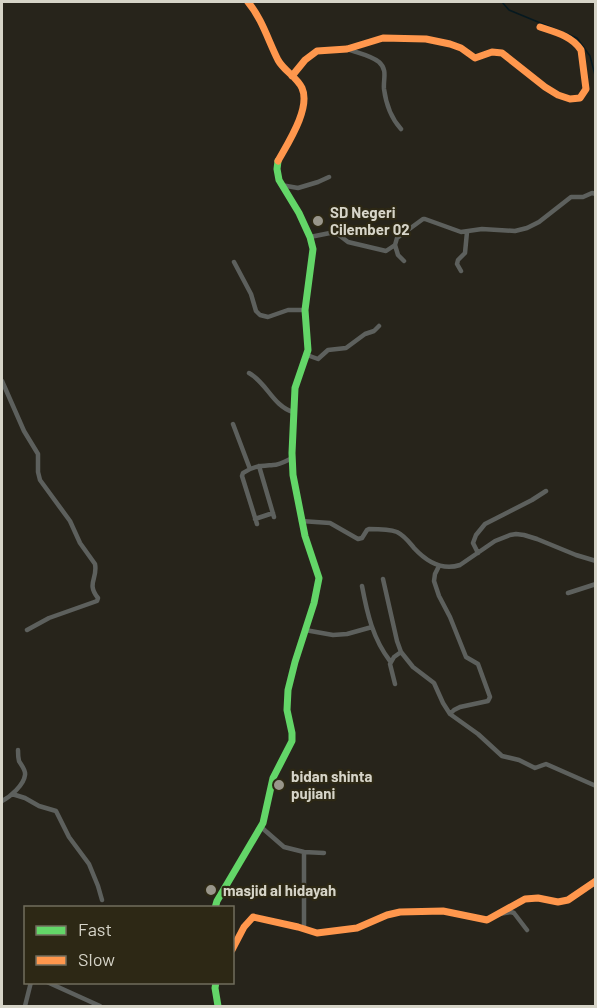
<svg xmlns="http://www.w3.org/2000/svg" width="597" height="1008" viewBox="0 0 597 1008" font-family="Barlow,sans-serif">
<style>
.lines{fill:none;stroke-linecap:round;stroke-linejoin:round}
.stream{stroke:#061920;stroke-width:1.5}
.street{stroke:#5d605d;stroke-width:4.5}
.fast{stroke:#63d668;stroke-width:7}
.slow{stroke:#ff974d;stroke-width:7}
.poi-dot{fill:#99968b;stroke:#2d2815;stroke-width:2}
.labels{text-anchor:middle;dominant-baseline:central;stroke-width:4.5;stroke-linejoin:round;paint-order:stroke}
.poi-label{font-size:15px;font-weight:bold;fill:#d6d4c8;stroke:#2d2815;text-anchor:start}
</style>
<rect width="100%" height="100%" fill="#27241b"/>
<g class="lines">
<!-- stream -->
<path class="stream" d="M502 2 509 10 555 29
M565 33 577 38 590 56 596 79"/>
<!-- street -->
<path class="street" d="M347 49C357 53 370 55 379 62 388 70 383 79 384 89 386 104 391 118 401 129
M281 185 298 188 318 182 329 177
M310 237 335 232 348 242 386 251 395 245 397 238 423 219H425L461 232 482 229 515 231 527 228 539 222 571 197H583L592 193 596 194
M395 245 398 255 404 261
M234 262 251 294 256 311 260 315 268 317 288 310H305
M461 271 457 264 458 260 465 253 467 232
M307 355 318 359 328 350 346 348 365 334 374 331 379 326
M249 373C267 383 273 406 293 412
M2 381 24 431 38 454V472L40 480 70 521 80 543 95 564C98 579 86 583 98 598L97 601 49 618 27 630
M233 424 250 469
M259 466 274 517
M255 519 273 513
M301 521 330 523 358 539 362 538 367 530 369 529C378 529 389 529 397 532 405 536 409 542 414 548 426 561 442 571 460 565L495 541 510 535 516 534 524 535 537 539 576 555 596 561
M257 524 242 476 243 473C252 466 262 466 273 465 279 465 286 461 292 458
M478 553 473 543 476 535 485 524 532 500 546 491
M439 566 435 574 434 581 439 596 450 617 466 657 478 664 490 697 488 701 460 707 454 710 450 714 478 734 502 756 519 760 535 768 546 764 596 786
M383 579 397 641 401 652 413 667 434 683 443 703 450 714
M362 586C367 613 373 639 390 661
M568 593 596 584
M305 630 333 635 347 634 372 627
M395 684 390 664 394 657 401 652
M12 794 25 798 39 806 56 811 69 837 89 864 98 886 102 900
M2 801C10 797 24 785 25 775 26 770 21 765 19 761 18 757 18 754 18 750
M261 827 284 847 304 852 324 853
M499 914 511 912 514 913 527 930
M304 929V852
M47 982 100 1006
M25 1006 31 982"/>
<!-- fast -->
<path class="fast" d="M215 908 217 901 263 823 273 778 292 741V733L287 710 288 690 295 662 314 603 319 578 305 536 293 475 292 453 295 388 308 350 305 310 313 249 310 237 299 213 279 180 277 169 278 161
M216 982 215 988 218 1006"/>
<!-- slow -->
<path class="slow" d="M248 2C262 19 268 40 278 60 284 71 297 77 302 88 311 108 288 143 278 161
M292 76 305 60 317 51 347 49 383 38 426 39 450 44 461 48 475 58 492 52 502 53 545 87 558 95 570 99 580 98 586 89 581 50C572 36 555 32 540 27
M232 950 244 927 253 917 298 927 317 933 357 928 387 915 400 912 443 911 487 920 525 899 538 898 558 902 568 900 596 881"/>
</g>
<!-- markers -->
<g class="poi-dot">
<circle cx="318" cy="221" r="6"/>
<circle cx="279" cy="785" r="6"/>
<circle cx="211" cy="890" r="6"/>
</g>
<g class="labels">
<!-- poi labels -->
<g class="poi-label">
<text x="330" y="212">SD Negeri<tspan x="330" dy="17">Cilember 02</tspan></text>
<text x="291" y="776">bidan shinta<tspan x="291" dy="17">pujiani</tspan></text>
<text x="223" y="890">masjid al hidayah</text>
</g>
</g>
<!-- border -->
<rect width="597" height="1008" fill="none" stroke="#d6d4c8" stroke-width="6"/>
<!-- legend -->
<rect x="24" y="906" width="210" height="78" fill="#2d2815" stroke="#716d5d" stroke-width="1.5"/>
<rect x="36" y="926" width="30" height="9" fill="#63d668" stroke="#716d5d" stroke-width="1.5"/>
<text x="78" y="936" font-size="18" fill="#d6d4c8">Fast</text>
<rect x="36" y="956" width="30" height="9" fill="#ff974d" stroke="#716d5d" stroke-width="1.5"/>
<text x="78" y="966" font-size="18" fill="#d6d4c8">Slow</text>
</svg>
